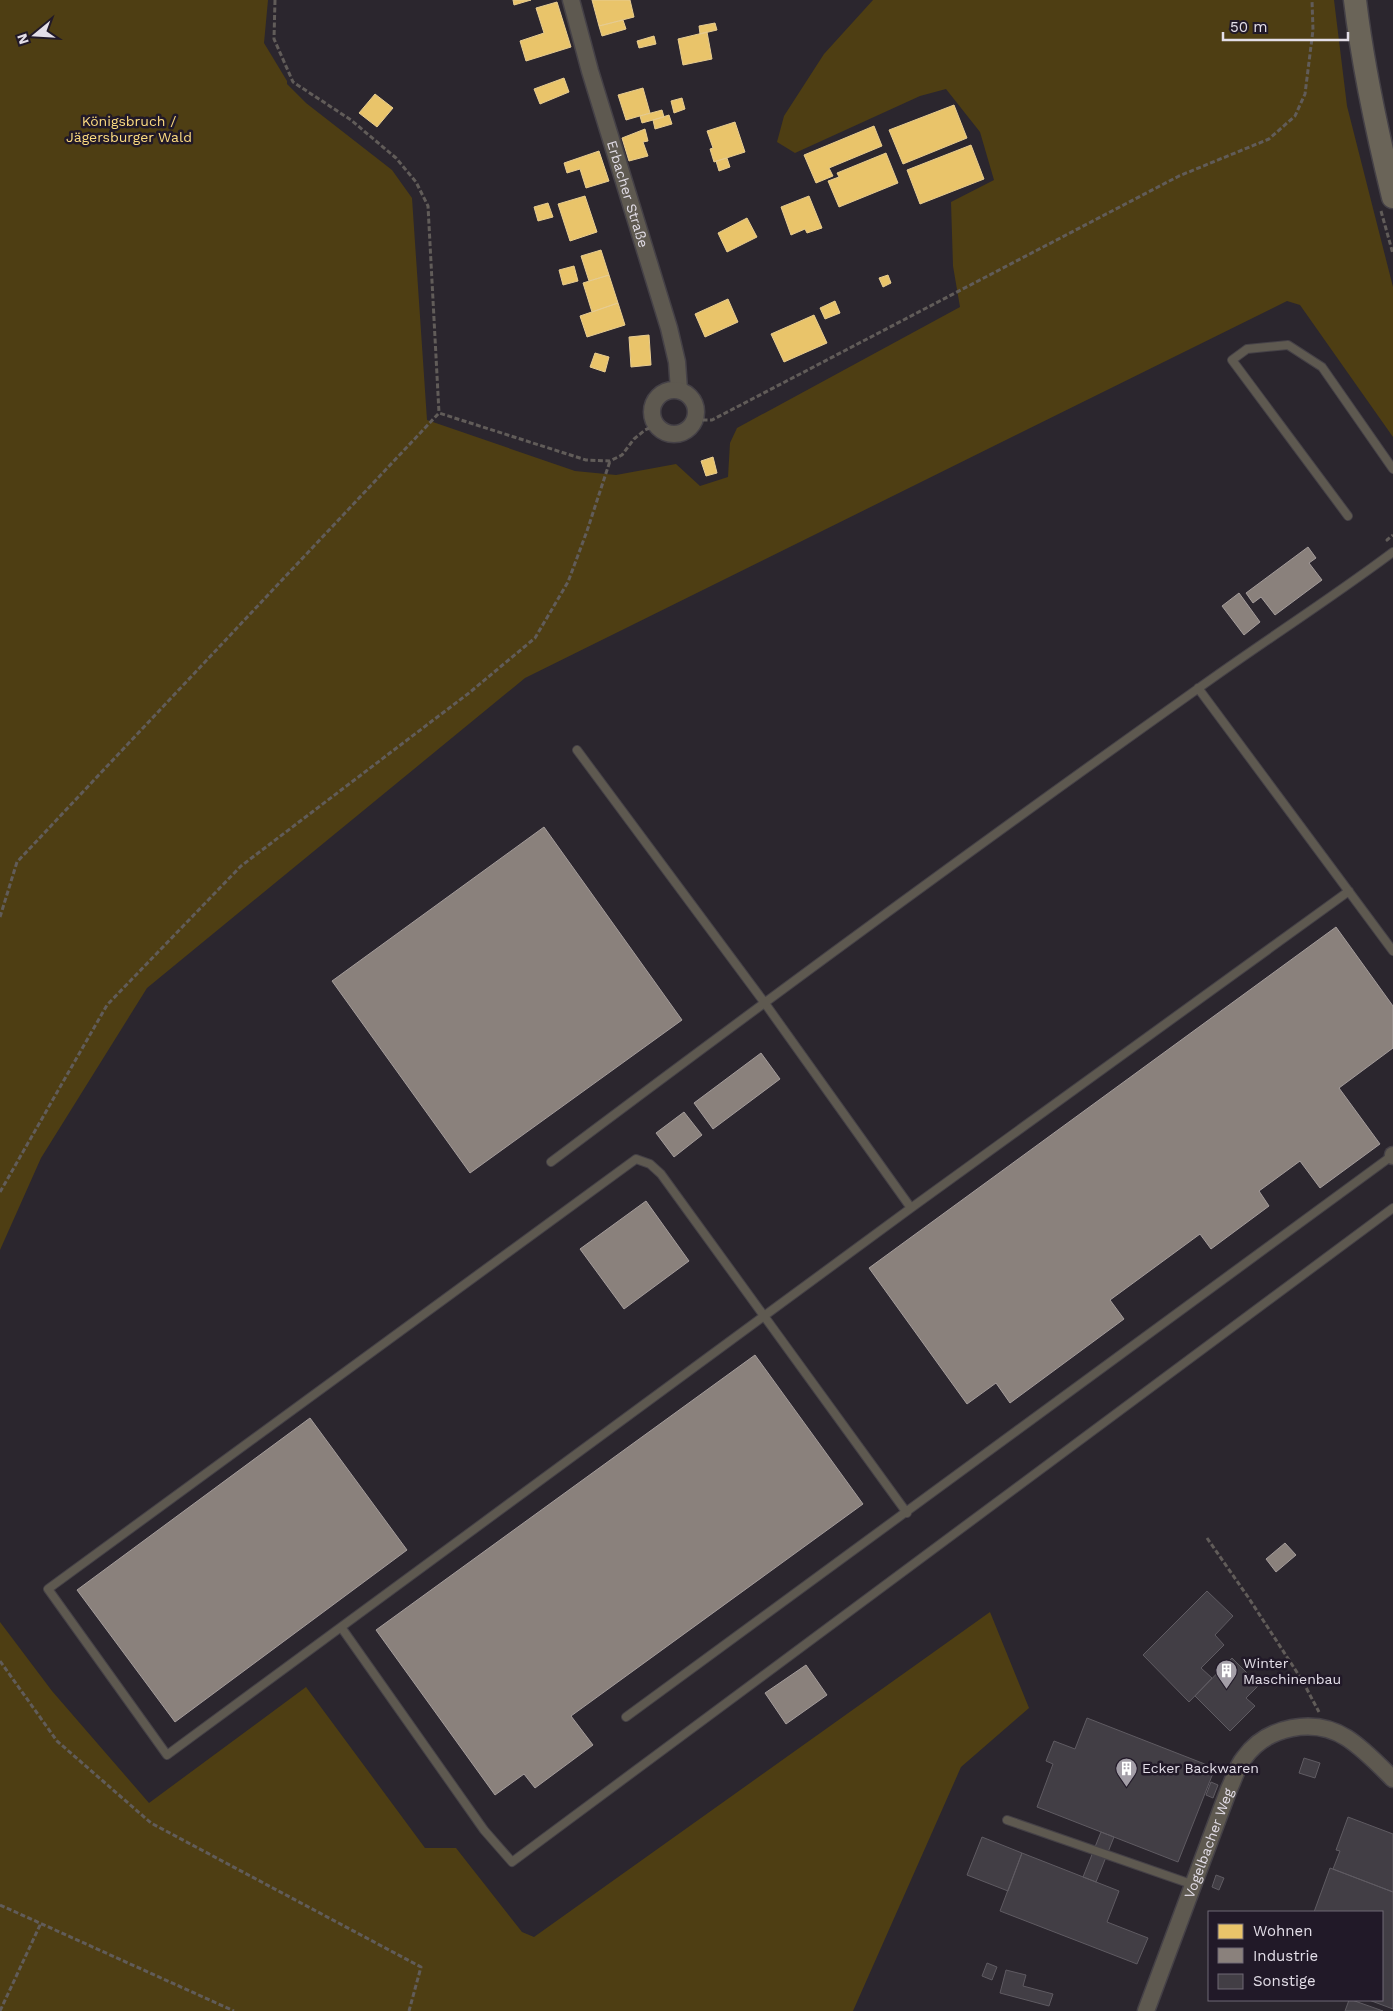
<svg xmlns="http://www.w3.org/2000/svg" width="1393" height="2011" viewBox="0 0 1393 2011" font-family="'Work Sans',sans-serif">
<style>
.green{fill:#4e3e13}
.homes{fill:#e9c46a;stroke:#e7cc90}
.industry{fill:#8a817c;stroke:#a59d9c}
.building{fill:#423e45;stroke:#5f5b62}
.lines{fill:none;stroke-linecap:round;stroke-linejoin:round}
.lane-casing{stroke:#454147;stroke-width:10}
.street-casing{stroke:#454147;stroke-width:19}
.secondary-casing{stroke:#454147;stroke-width:25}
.path{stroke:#615c59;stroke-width:3;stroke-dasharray:5 2.5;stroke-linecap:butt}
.lane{stroke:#5e5950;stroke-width:8}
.street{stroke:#5e5950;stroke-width:16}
.secondary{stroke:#6a6458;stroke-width:22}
.labels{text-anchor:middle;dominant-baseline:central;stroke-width:5;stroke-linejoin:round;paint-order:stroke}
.park-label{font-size:14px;fill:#fcdb80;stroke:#211928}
.street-label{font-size:14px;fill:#e3dee8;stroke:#211928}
.poi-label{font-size:14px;fill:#e3dee8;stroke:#211928;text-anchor:start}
</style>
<rect width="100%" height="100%" fill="#2b262e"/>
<!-- green -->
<path class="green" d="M0 0H268L264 43 287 81V84L306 103 392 170 412 198 427 420 575 471 616 475 676 464 700 486 728 477 730 443 737 428 960 307 953 266 951 202 994 180 980 132 946 89 920 96 795 153 777 142 784 116 824 54 873 0H1334L1347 106 1393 287V437L1300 305 1287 301 525 678 147 988 41 1158 0 1250Z
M990 1612 1029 1708 961 1767 853 2011H0V1622L52 1691 149 1803 306 1687 425 1848H456L522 1932 534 1937Z"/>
<!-- homes -->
<path class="homes" d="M513 0H531L514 5Z
M592 0H630L634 17 599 26Z
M557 2 571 47 526 61 520 41 544 33 536 8Z
M623 20 626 29 602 36 599 26Z
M715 23 717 30 700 34 699 26Z
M707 32 712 59 683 65 678 39Z
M654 36 656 44 639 48 637 41Z
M564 78 569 92 540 104 534 89Z
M643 88 650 113 626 120 618 95Z
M375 94 393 108 377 127 359 113Z
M682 98 685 109 674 113 671 101Z
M954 105 967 138 903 164 889 130Z
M662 110 664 117 642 123 640 116Z
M669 115 672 124 655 129 653 120Z
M735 122 745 152 714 162 710 149 713 148 707 131Z
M874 126 882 146 829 168 833 176 816 183 804 155Z
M645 129 648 141 643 142 648 156 629 161 622 138Z
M971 145 984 179 920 204 907 170Z
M599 151 609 181 586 188 580 169 567 173 564 163Z
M886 153 898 183 839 207 828 181 839 177 837 173Z
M727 158 730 167 719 171 716 161Z
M585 196 597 232 570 241 558 204Z
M809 196 822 228 807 233 805 229 791 235 781 207Z
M548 203 553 217 538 221 534 207Z
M747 218 757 237 727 252 718 233Z
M601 250 609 275 589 281 581 256Z
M574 266 578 281 563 285 559 270Z
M609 275 618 303 592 312 583 283Z
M888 275 891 283 883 287 879 278Z
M728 299 738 322 705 337 695 314Z
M835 301 840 313 825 319 820 308Z
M618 303 625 325 587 337 580 316Z
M814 315 827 343 784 362 771 334Z
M649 335 651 365 631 367 629 337Z
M595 353 609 357 605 372 590 367Z
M713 457 717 473 706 476 701 461Z"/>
<!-- industry -->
<path class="industry" d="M1308 547 1316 558 1309 563 1322 580 1275 615 1261 597 1253 603 1246 593Z
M1239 593 1260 622 1244 635 1222 606Z
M544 827 682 1020 470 1173 332 981Z
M1336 927 1393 1006V1048L1339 1088 1380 1144 1320 1188 1300 1161 1259 1191 1269 1206 1211 1249 1200 1234 1110 1300 1124 1319 1010 1403 996 1383 967 1404 869 1268Z
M761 1053 780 1079 713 1129 694 1103Z
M684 1112 702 1135 674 1157 656 1133Z
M646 1201 689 1261 624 1309 580 1249Z
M755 1355 863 1504 571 1716 593 1745 535 1788 524 1774 495 1795 376 1630Z
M310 1418 407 1550 175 1722 77 1590Z
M1285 1543 1296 1555 1276 1572 1266 1559Z
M806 1665 827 1695 786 1724 765 1693Z"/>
<!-- building -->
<path class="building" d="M1207 1591 1233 1616 1215 1635 1224 1645 1201 1668 1212 1678 1189 1702 1143 1655Z
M1232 1658 1259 1685 1246 1698 1255 1706 1230 1731 1195 1696Z
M1087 1718 1215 1768 1178 1862 1037 1807 1053 1764 1046 1761 1054 1741 1075 1749Z
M1304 1758 1320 1763 1315 1778 1299 1773Z
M1211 1782 1218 1785 1213 1798 1206 1795Z
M1348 1817 1393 1834V1892L1333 1869 1340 1851 1336 1850Z
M1101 1832 1114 1837 1096 1882 1083 1877Z
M982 1837 1022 1853 1008 1891 967 1875Z
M1022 1853 1119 1891 1107 1922 1148 1938 1137 1964 1000 1911Z
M1330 1868 1393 1892V2009L1369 2000H1382V1912H1314Z
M1216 1875 1224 1878 1219 1890 1212 1887Z
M987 1963 997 1967 992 1980 982 1976Z
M1006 1970 1026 1975 1023 1986 1053 1994 1049 2006 1000 1993Z
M1349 2000H1352L1383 2011H1345Z"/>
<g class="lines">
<defs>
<path id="lane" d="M1348 516 1232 360 1247 349 1288 345 1322 367 1393 469
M1198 688 1393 951
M577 750 764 1002 911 1208
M551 1162C764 1002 979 844 1196 690 1261 643 1329 600 1393 552
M907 1513 661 1174 650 1164 636 1159 48 1589 167 1755 911 1208 1349 891
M341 1627 484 1830 512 1862 1393 1208
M626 1717 1393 1155
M1007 1820 1194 1885"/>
<g id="street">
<path id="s1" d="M571 0 590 71 669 328 677 362 679 390"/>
<circle cx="674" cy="412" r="22"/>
<path d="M1393 1155V1156"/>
<path id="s2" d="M1146 2011 1229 1789C1234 1779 1237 1766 1244 1758 1267 1726 1314 1717 1347 1738 1364 1749 1379 1765 1393 1779"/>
</g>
<path id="secondary" d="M1355 0C1363 67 1377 132 1393 197"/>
</defs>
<!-- lane casing -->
<use href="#lane" class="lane-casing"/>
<!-- street casing -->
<use href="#street" class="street-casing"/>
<!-- secondary casing -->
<use href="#secondary" class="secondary-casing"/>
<!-- path -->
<path class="path" d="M275 0 274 39 293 82 351 120 396 158 416 182 428 206 439 413
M1381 211 1393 254
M695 420H712L1179 176 1269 139 1295 116 1305 94 1313 30 1312 0
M1388 541 1387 540 1393 535
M0 917 17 862 439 413 586 460 610 461 622 455 634 439 645 430 656 425
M0 1192 107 1005 241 866 469 693 535 638 568 582 587 531 610 461
M1207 1538 1248 1597 1302 1680 1319 1712
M0 1661 57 1741 151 1823 421 1967 409 2011
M0 1905 234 2011
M0 2011 41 1923"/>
<!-- lane -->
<use href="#lane" class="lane"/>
<!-- street -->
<use href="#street" class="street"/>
<!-- secondary -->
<use href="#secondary" class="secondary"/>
</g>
<!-- icons -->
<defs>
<symbol id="building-pin" viewBox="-11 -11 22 30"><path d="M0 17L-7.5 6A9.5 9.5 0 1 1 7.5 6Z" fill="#a39ea7" stroke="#211928"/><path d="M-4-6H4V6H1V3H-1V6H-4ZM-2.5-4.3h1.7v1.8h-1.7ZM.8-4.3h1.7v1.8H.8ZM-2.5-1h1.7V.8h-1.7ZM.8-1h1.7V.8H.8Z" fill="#fff"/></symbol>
</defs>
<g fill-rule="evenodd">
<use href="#building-pin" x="1214" y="1658" width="25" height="34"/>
<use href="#building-pin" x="1114" y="1756" width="25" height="34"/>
</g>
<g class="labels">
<!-- park labels -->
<g class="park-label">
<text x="129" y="121">Königsbruch /<tspan x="129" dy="16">Jägersburger Wald</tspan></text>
</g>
<!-- street labels -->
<g class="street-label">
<text stroke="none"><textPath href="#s1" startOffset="202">Erbacher Straße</textPath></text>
<text stroke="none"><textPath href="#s2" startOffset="179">Vogelbacher Weg</textPath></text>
</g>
<!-- poi labels -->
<g class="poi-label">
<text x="1243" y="1663">Winter<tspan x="1243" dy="16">Maschinenbau</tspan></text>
<text x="1142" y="1768">Ecker Backwaren</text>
</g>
</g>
<!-- legend -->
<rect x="1208" y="1911" width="175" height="90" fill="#211928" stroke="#6f6875"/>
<rect x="1218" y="1924" width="25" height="15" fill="#e9c46a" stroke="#6f6875"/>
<text x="1253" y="1936" font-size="15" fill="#e3dee8">Wohnen</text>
<rect x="1218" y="1948" width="25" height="15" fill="#8a817c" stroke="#6f6875"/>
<text x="1253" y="1961" font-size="15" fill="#e3dee8">Industrie</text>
<rect x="1218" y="1974" width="25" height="15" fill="#423e45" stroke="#6f6875"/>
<text x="1253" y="1986" font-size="15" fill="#e3dee8">Sonstige</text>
<!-- north arrow -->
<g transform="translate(35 35) rotate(252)" stroke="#211928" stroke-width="4" paint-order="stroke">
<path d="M0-4L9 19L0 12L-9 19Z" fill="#e3dee8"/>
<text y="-8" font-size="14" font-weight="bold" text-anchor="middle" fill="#e3dee8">N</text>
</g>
<!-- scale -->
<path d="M1223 32v8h125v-8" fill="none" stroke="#e3dee8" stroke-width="2.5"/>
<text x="1230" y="32" font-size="15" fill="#e3dee8" stroke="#211928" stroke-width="4" paint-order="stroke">50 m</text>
</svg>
